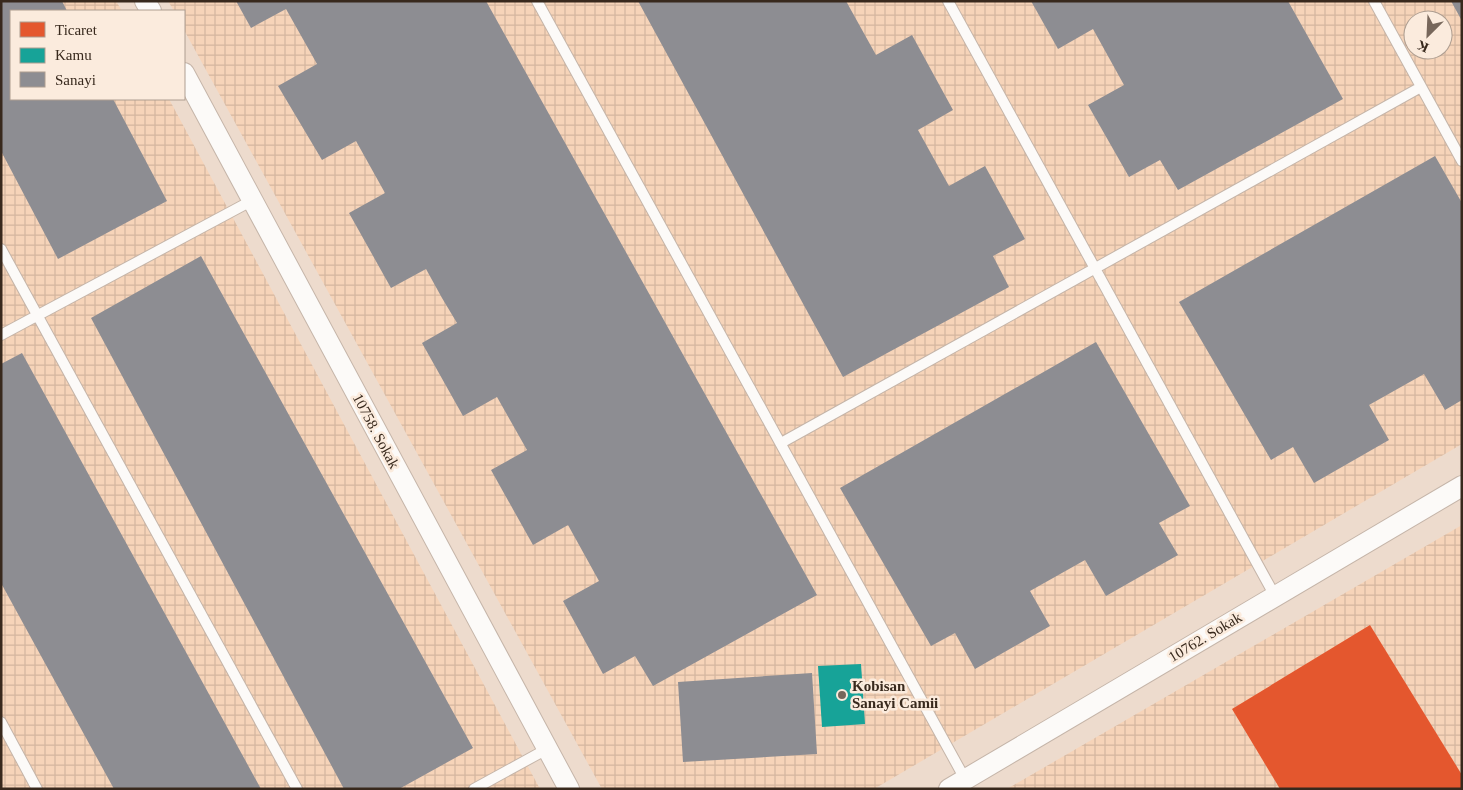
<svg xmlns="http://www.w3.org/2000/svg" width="1463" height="790" viewBox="0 0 1463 790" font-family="'Times New Roman',serif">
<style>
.industrial{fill:url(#industrial-grid);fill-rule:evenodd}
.shops{fill:#e4572e}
.public{fill:#17a398}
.industry{fill:#8d8d92}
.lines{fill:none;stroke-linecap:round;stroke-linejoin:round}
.service-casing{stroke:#c5b5a9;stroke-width:12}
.minor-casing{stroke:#c5b5a9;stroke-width:22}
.service{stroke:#fcfaf8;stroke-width:10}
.minor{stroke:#fcfaf8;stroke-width:20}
.poi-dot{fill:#77675b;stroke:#fbebdd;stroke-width:2}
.labels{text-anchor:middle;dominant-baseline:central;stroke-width:5;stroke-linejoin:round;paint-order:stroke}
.street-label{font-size:15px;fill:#38291d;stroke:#fbebdd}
.poi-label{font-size:15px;font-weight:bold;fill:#38291d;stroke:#fbebdd;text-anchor:start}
</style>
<defs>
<pattern id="industrial-grid" width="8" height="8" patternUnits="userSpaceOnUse" patternTransform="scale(1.25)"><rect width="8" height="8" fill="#f6d4b9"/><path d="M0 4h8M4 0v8" fill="none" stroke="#d4b69f"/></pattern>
</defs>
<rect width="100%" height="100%" fill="#eddbcd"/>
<!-- industrial -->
<path class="industrial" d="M1 1H116L122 11H11V99H169L540 789H1Z
M168 1H1462V444L874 789H602L184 30V11H174ZM1413 20H1443V50H1413Z
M1462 525V789H1007Z"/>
<!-- shops -->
<path class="shops" d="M1370 625 1462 775V789H1280L1232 709Z"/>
<!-- public -->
<path class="public" d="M861 664 865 724 822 727 818 666Z"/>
<!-- industry -->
<path class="industry" d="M1 1H62L67 11H11V99H113L167 201 58 259 1 151Z
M236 1H486L817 595 653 686 635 656 603 674 563 601 599 581 568 525 533 545 491 470 527 450 497 397 463 416 422 343 457 323 442 298 426 269 391 288 349 213 385 193 356 141 322 160 278 86 317 64 286 9 251 28Z
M638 1H846L876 55 912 35 953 110 918 130 949 186 985 166 1025 239 993 256 1009 287 843 377Z
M1031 1H1288L1343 99 1178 190 1160 160 1129 177 1088 105 1124 85 1093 29 1058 49Z
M1451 1H1462V21Z
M1435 156 1462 203V400L1445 410 1424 374 1369 405 1389 440 1314 483 1293 447 1271 460 1179 302Z
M201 256 473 748 399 789H344L91 318Z
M1096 342 1190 506 1159 523 1178 555 1106 596 1085 560 1030 591 1050 626 975 669 955 633 931 646 840 488Z
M22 353 261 789H114L1 583V364Z
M812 673 817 754 683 762 678 682Z"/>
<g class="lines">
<defs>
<path id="service" d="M537 1 965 779
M948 1 1275 596
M1374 1 1462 161
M1 249 297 789
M1 335 253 200
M781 443 1421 87
M1 722 37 789
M474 789 547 749"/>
<path id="minor" d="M145 1 151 11
M184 73 569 789
M949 789 1462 486"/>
</defs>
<!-- service casing -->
<use href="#service" class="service-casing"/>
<!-- minor casing -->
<use href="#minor" class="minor-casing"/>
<!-- service -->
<use href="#service" class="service"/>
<!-- minor -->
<use href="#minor" class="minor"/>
</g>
<!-- markers -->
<circle class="poi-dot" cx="842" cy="695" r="5"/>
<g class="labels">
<!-- street labels -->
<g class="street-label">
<text transform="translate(376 431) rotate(62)">10758. Sokak</text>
<text transform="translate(1205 637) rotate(-31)">10762. Sokak</text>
</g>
<!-- poi labels -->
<g class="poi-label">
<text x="852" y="686">Kobisan<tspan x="852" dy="17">Sanayi Camii</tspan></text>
</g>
</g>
<!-- border -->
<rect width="1463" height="790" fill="none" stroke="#38291d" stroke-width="5"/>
<!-- legend -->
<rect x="10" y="10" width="175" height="90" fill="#fbebdd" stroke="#ad9d90"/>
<rect x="20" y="22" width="25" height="15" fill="#e4572e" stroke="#ad9d90"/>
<text x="55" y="35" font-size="15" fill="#38291d">Ticaret</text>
<rect x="20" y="48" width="25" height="15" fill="#17a398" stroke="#ad9d90"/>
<text x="55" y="60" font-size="15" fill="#38291d">Kamu</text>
<rect x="20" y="72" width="25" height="15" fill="#8d8d92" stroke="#ad9d90"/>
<text x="55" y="85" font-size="15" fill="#38291d">Sanayi</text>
<!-- north arrow -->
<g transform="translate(1428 35) rotate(204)"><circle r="24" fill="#fbebdd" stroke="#ad9d90"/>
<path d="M0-4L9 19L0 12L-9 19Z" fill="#77675b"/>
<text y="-8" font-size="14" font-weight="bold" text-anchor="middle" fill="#38291d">K</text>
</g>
</svg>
